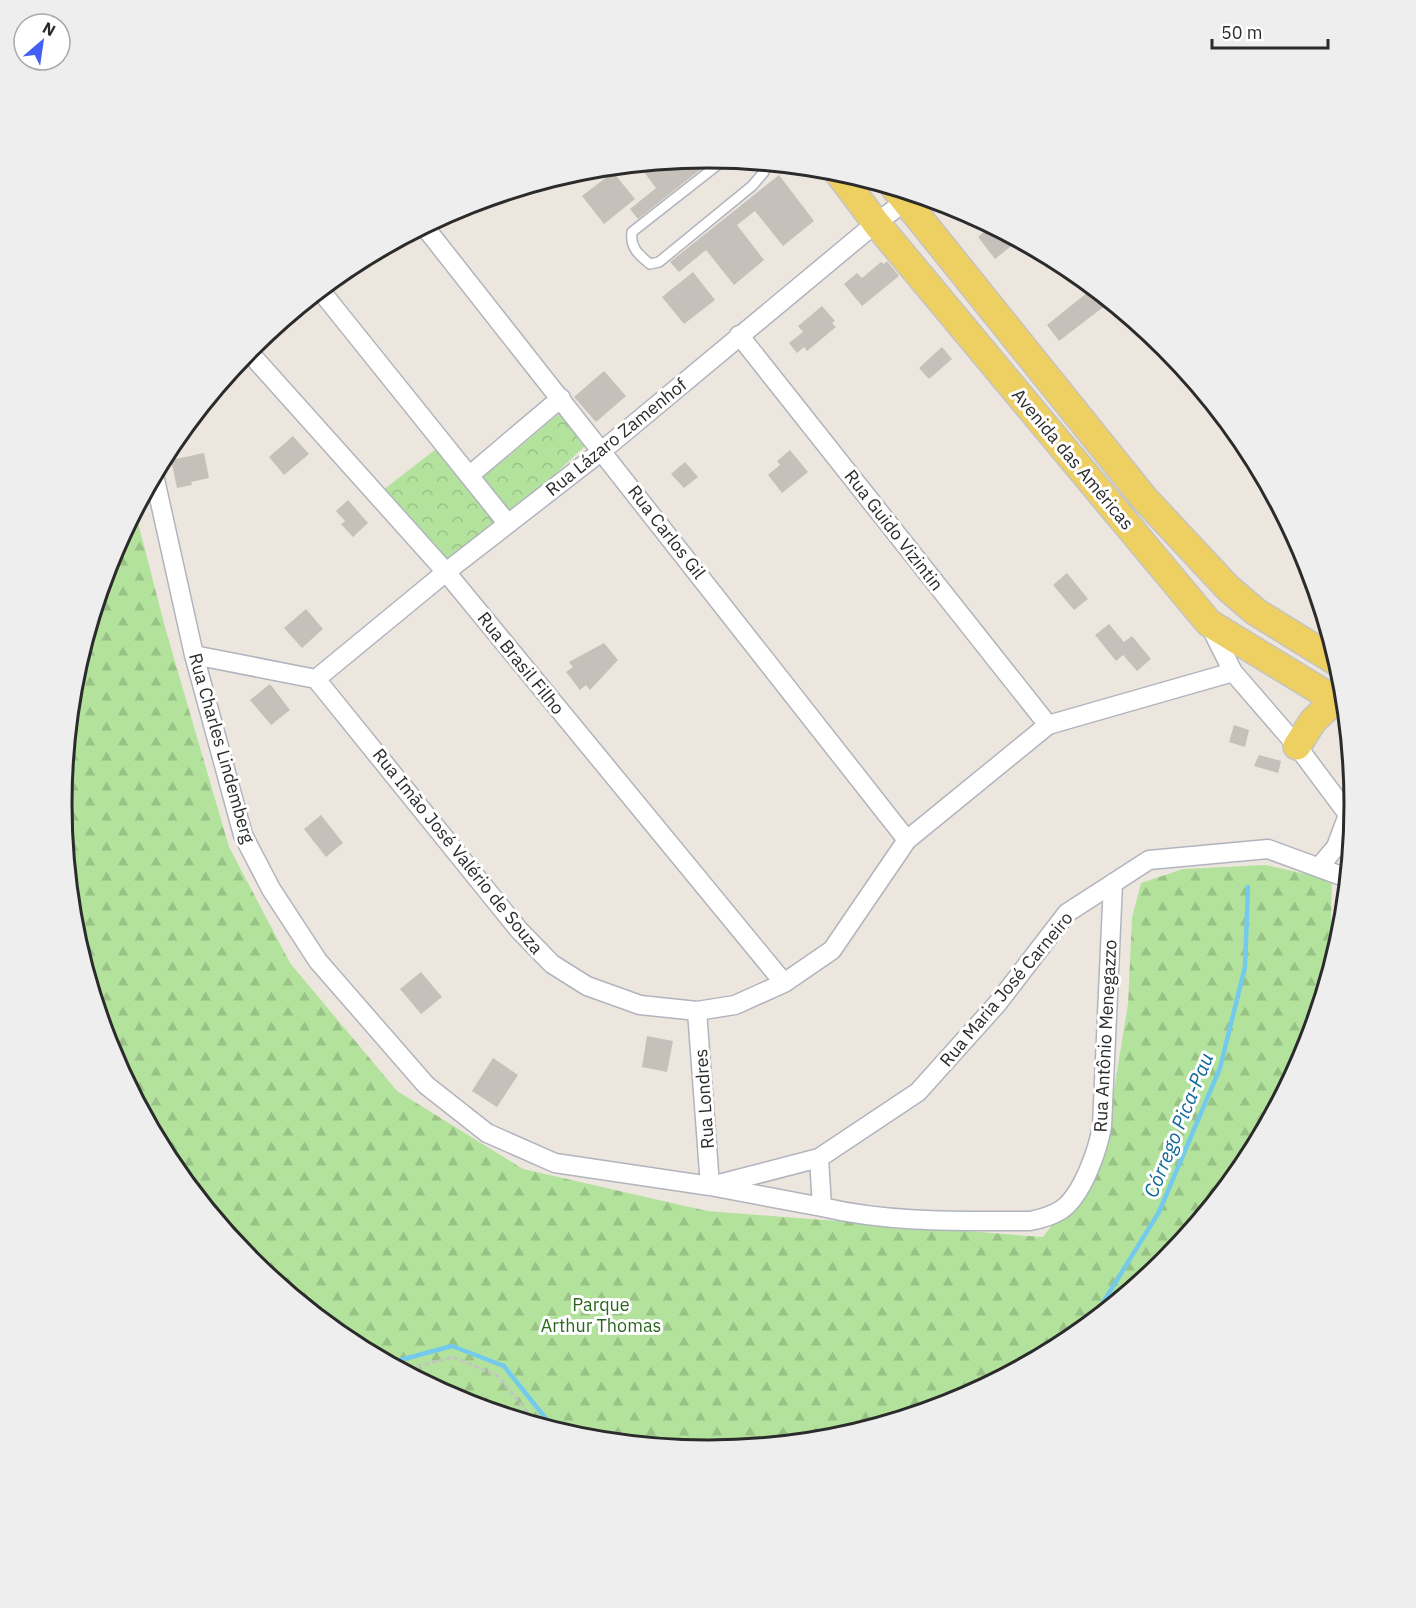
<svg xmlns="http://www.w3.org/2000/svg" width="1416" height="1608" viewBox="0 0 1416 1608" font-family="'IBM Plex Sans',sans-serif">
<style>
.forest{fill:url(#forest-firs)}
.park{fill:url(#park-crowns)}
.lines{fill:none;stroke-linecap:round;stroke-linejoin:round}
.stream{stroke:#73caec;stroke-width:4.5}
.building{fill:#c5c0b9}
.service-casing{stroke:#b1b4be;stroke-width:12}
.minor-casing{stroke:#b1b4be;stroke-width:21}
.primary-casing{stroke:#c4c4c4;stroke-width:30}
.path{stroke:#c4c4c4;stroke-width:3;stroke-dasharray:4.5 3;stroke-linecap:butt}
.service{stroke:#fff;stroke-width:9}
.minor{stroke:#fff;stroke-width:18}
.primary{stroke:#edcf62;stroke-width:27}
.labels{text-anchor:middle;dominant-baseline:central;stroke-width:6;stroke-linejoin:round;paint-order:stroke}
.street-label{font-size:18px;fill:#2b2b2b;stroke:#fff}
.park-label{font-size:18px;fill:#2a671c;stroke:#fff}
.water-label{font-size:20px;font-style:italic;fill:#116899;stroke:#fff}
.rim{fill:none;stroke:#2b2b2b;stroke-width:3}
</style>
<defs>
<pattern id="forest-firs" width="22" height="20" patternUnits="userSpaceOnUse" patternTransform="scale(1.5)"><rect width="22" height="20" fill="#b2e29c"/><path d="M5 1l3.5 6h-7zM16 11l3.5 6h-7z" fill="#99c287"/></pattern>
<pattern id="park-crowns" width="20" height="18" patternUnits="userSpaceOnUse" patternTransform="scale(1.5)"><rect width="20" height="18" fill="#b2e29c"/><path d="M2 6a3 3 0 1 1 6 0M12 15a3 3 0 1 1 6 0" fill="none" stroke="#99c287"/></pattern>
</defs>
<rect width="100%" height="100%" fill="#ece6de"/>
<!-- forest -->
<path class="forest" d="M135 511 166 631 229 847 290 963 397 1091 523 1169 707 1211 1043 1237 1103 1158 1128 1004 1132 918 1141 883 1183 869 1266 865 1332 880 1330 970 1305 1052 1245 1163 1165 1261 1067 1342 955 1401 834 1438 708 1450 582 1438 460 1401 349 1341 251 1261 170 1163 111 1051 74 930 62 804 74 678 111 556Z"/>
<!-- park -->
<path class="park" d="M560 413 587 444 510 517 481 479Z
M440 446 500 520 446 567 383 490Z"/>
<g class="lines">
<!-- stream -->
<path class="stream" d="M1091 1322 1159 1212 1220 1068 1245 967 1248 887
M389 1363 452 1346 504 1366 555 1430"/>
</g>
<!-- building -->
<path class="building" d="M708 158H715L638 219 630 209 656 188 638 164Z
M613 172 635 199 604 224 582 196Z
M779 175 814 221 783 246 755 211 737 225 764 260 734 285 706 250 679 272 670 262Z
M991 226 1009 236 1015 243 995 259 978 237Z
M887 261 899 276 862 306 844 284 857 273 862 278 881 262 884 264Z
M693 272 715 300 684 324 662 297Z
M1093 288 1110 302 1059 341 1047 325Z
M822 306 835 321 832 323 836 327 807 351 804 347 797 353 789 343 803 332 798 326Z
M942 347 952 359 929 379 919 368Z
M604 371 626 396 596 422 574 397Z
M293 436 309 454 284 475 269 457Z
M790 450 808 472 782 493 768 475 780 465 777 461Z
M204 453 209 478 191 482 192 485 177 488 171 460Z
M685 462 698 477 684 488 671 474Z
M348 500 368 523 353 537 341 524 345 521 336 511Z
M1067 573 1088 599 1074 610 1053 585Z
M306 609 323 629 302 648 284 628Z
M1109 624 1124 642 1132 636 1151 659 1137 671 1123 655 1116 661 1095 635Z
M604 643 618 660 590 690 586 685 580 690 566 672 573 667 569 662Z
M270 684 290 710 271 725 250 700Z
M1234 725 1249 730 1245 747 1229 742Z
M1259 755 1281 761 1278 773 1254 766Z
M321 815 343 843 326 857 304 829Z
M421 972 442 997 421 1014 400 989Z
M647 1036 673 1041 667 1072 642 1067Z
M493 1058 518 1075 497 1107 472 1091Z"/>
<g class="lines">
<defs>
<path id="service" d="M725 159 632 232C630 248 639 255 650 264L659 262 752 186 764 172 766 163"/>
<path id="minor" d="M424 226 907 840
M320 290 508 524
M739 335 1048 725
M248 351 446 572 784 983
M154 475 194 655 243 835 271 889 318 961 426 1085 487 1133 555 1163 710 1186 822 1207
M470 475 561 398
M1209 624 1233 672 1297 746 1353 821
M194 655 316 679 519 930 552 964 587 986 640 1005 697 1011 735 1005 784 983 832 950 907 840 1048 725 1233 672
M316 679 446 572 603 450 876 223 914 195
M1319 867 1336 847 1348 815
M697 1011 710 1186
M819 1158 822 1207C890 1223 960 1221 1030 1221 1041 1219 1051 1216 1061 1210 1082 1196 1098 1150 1102 1126L1113 883
M715 1185 819 1158 918 1092 997 1004 1067 913 1149 860 1268 849 1347 878"/>
<path id="primary" d="M837 171 876 223 1209 623 1345 706
M895 188 1144 498 1228 588 1256 612 1337 662
M1297 746 1313 721 1334 701"/>
</defs>
<!-- service casing -->
<use href="#service" class="service-casing"/>
<!-- minor casing -->
<use href="#minor" class="minor-casing"/>
<!-- primary casing -->
<use href="#primary" class="primary-casing"/>
<!-- path -->
<path class="path" d="M403 1370 453 1357 498 1376 537 1424"/>
<!-- service -->
<use href="#service" class="service"/>
<!-- minor -->
<use href="#minor" class="minor"/>
<!-- primary -->
<use href="#primary" class="primary"/>
</g>
<g class="labels">
<!-- street labels -->
<g class="street-label">
<text transform="translate(616 437) rotate(-39)">Rua Lázaro Zamenhof</text>
<text transform="translate(1073 459) rotate(50)">Avenida das Américas</text>
<text transform="translate(894 530) rotate(52)">Rua Guido Vizintin</text>
<text transform="translate(667 532) rotate(52)">Rua Carlos Gil</text>
<text transform="translate(521 663) rotate(51)">Rua Brasil Filho</text>
<text transform="translate(222 748) rotate(74)">Rua Charles Lindemberg</text>
<text transform="translate(458 851) rotate(51)">Rua Imão José Valério de Souza</text>
<text transform="translate(1006 989) rotate(-50)">Rua Maria José Carneiro</text>
<text transform="translate(1105 1036) rotate(-87)">Rua Antônio Menegazzo</text>
<text transform="translate(704 1099) rotate(-94)">Rua Londres</text>
</g>
<!-- park labels -->
<g class="park-label">
<text x="601" y="1304">Parque<tspan x="601" dy="21">Arthur Thomas</tspan></text>
</g>
<!-- water labels -->
<g class="water-label">
<text transform="translate(1178 1125) rotate(-68)">Córrego Pica-Pau</text>
</g>
</g>
<!-- crop -->
<path d="M0 0H1416V1608H0ZM72 804a636 636 0 1 1 1272 0a636 636 0 1 1-1272 0Z" fill="#eee" fill-rule="evenodd"/>
<path class="rim" d="M72 804a636 636 0 1 1 1272 0a636 636 0 1 1-1272 0Z"/>
<!-- north arrow -->
<g transform="translate(42 42) rotate(29)"><circle r="28" fill="#ffffff" stroke="#aaaaaa" stroke-width="1.5"/>
<path d="M0-4.5L10 22L0 15L-10 22Z" fill="#4260f5"/>
<text y="-9" font-size="16" font-weight="bold" text-anchor="middle" fill="#2b2b2b">N</text>
</g>
<!-- scale -->
<path d="M1212 39v9h116v-9" fill="none" stroke="#2b2b2b" stroke-width="3"/>
<text x="1221" y="39" font-size="18" fill="#2b2b2b" stroke="#ffffff" stroke-width="4.5" paint-order="stroke">50 m</text>
</svg>
